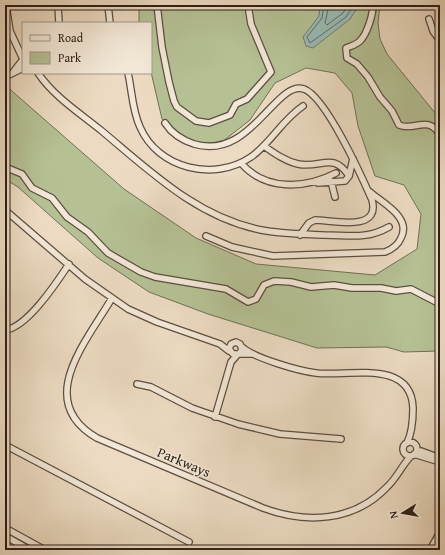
<svg xmlns="http://www.w3.org/2000/svg" width="445" height="555" viewBox="0 0 445 555" font-family="'Gentium Book Plus',serif">
<style>
.green{fill:#b5c195;stroke:#707056}
.water{fill:#99bbb4;stroke:#6d7d76}
.lines{fill:none;stroke-linecap:round;stroke-linejoin:round}
.shore{stroke:#626d66;stroke-width:1}
.minor-casing{stroke:#5c4e42;stroke-width:8}
.minor{stroke:#f3e8d7;stroke-width:5.5}
.labels{text-anchor:middle;dominant-baseline:central;stroke-width:3;stroke-linejoin:round;paint-order:stroke}
.street-label{font-size:14px;fill:#2c1f18;stroke:#f3e8d7}
</style>
<rect width="100%" height="100%" fill="#ecdbc2"/>
<filter id="stains"><feTurbulence type="fractalNoise" baseFrequency=".005" numOctaves="4"/><feColorMatrix values="0 0 0 0 .2 0 0 0 0 .09 0 0 0 0 .02 0 0 0 .5 -.17"/></filter>
<radialGradient id="worn" r=".72"><stop offset=".6" stop-color="#630" stop-opacity="0"/><stop offset="1" stop-color="#630" stop-opacity=".3"/></radialGradient>
<!-- green -->
<path class="green" d="M139 5H380L378 23 380 39 387 54 440 119V351L404 352 386 347 317 348 208 314 149 292 98 258 18 187 5 179V85L124 189 196 238 256 264 375 275 417 249 421 214 404 185 375 176 358 126 352 93 335 73 306 68 275 83 250 120 222 142 193 144 162 119 151 72V23H139Z"/>
<!-- water -->
<path class="water" d="M320 5H359L350 19 313 48 306 46 303 37 319 16Z"/>
<g class="lines">
<!-- shore -->
<path class="shore" d="M324 5 322 18 307 37 310 43 346 17 354 5
M329 5 325 23 327 25 343 13 348 5"/>
<defs>
<path id="minor" d="M6 5 10 31 22 57
M58 5 59 23
M108 5 110 23
M157 5 162 47 169 82 174 101 177 107 196 121 209 123 230 115 236 104 247 99 271 72 251 24 248 5
M373 5C373 15 367 34 360 41 356 45 351 46 346 48L347 58 357 64 368 77 380 97 392 111 399 125C414 132 428 114 440 135
M429 19 433 31 440 41
M14 71 21 62
M38 73C54 97 81 114 103 132 151 172 197 217 261 230 282 234 303 234 324 235 349 235 366 240 389 227
M128 73C132 90 132 110 140 127 158 169 214 182 251 157 271 143 282 120 303 106
M5 77 23 68
M165 123C172 134 182 140 194 144 251 161 275 80 304 89 326 97 362 177 372 200 381 233 331 220 315 220L309 223 300 235
M264 146C274 153 285 161 298 164 321 169 333 151 349 176
M241 163C265 191 305 189 336 173
M5 167 22 174 32 188 52 198 67 217 88 232 108 253 141 272 155 277 226 289 248 302 256 299 264 285 274 281 291 282 311 287 334 285 352 288H381L396 291 411 289 440 304
M331 181 335 197
M318 183 345 181 349 176 353 159
M5 210 85 279 128 309 157 322 220 344 229 351
M206 236 232 247 273 256 385 252C393 249 398 245 401 238 412 217 382 203 370 192
M112 298C87 341 33 401 97 438L263 508C306 524 354 522 387 487 397 478 402 465 411 456
M5 330C27 328 57 282 69 264
M242 347C254 358 299 371 316 373 347 377 411 358 413 408 413 419 412 433 407 443
M240 353 242 349 240 344 236 342 231 344 229 349 233 354H251
M137 384 151 387 192 408 238 424 280 434 341 439
M215 417 231 362 238 354
M403 449a7 7 0 1 1 14 0a7 7 0 1 1-14 0Z
M5 445 189 542
M421 451 440 458
M414 454 440 462
M5 528 45 550
M5 536 30 550
M430 550 440 532
M438 550 440 546"/>
</defs>
<!-- minor casing -->
<use href="#minor" class="minor-casing"/>
<!-- minor -->
<use href="#minor" class="minor"/>
</g>
<g class="labels">
<!-- street labels -->
<g class="street-label">
<text transform="translate(184 462) rotate(23)">Parkways</text>
</g>
</g>
<!-- margin -->
<rect width="445" height="555" fill="none" stroke="#ecdbc2" stroke-width="20"/>
<rect x="6" y="6" width="433" height="543" fill="none" stroke="#2c1f18" stroke-width="2"/>
<rect x="10" y="10" width="425" height="535" fill="none" stroke="#2c1f18"/>
<!-- legend -->
<rect x="22" y="22" width="130" height="52" fill="#f3e8d7" stroke="#a3988b"/>
<rect x="30" y="35" width="20" height="6" fill="#f3e8d7" stroke="#a3988b"/>
<text x="58" y="42" font-size="12" fill="#2c1f18">Road</text>
<rect x="30" y="52" width="20" height="12" fill="#b5c195" stroke="#a3988b"/>
<text x="58" y="62" font-size="12" fill="#2c1f18">Park</text>
<!-- north arrow -->
<g transform="translate(403 513) rotate(259)" stroke="#f3e8d7" stroke-width="3" paint-order="stroke">
<path d="M0-3L7 15L0 10L-7 15Z" fill="#2c1f18"/>
<text y="-6" font-size="11" font-weight="bold" text-anchor="middle" fill="#2c1f18">N</text>
</g>
<rect width="100%" height="100%" filter="url(#stains)"/>
<rect width="100%" height="100%" fill="url(#worn)"/>
</svg>
